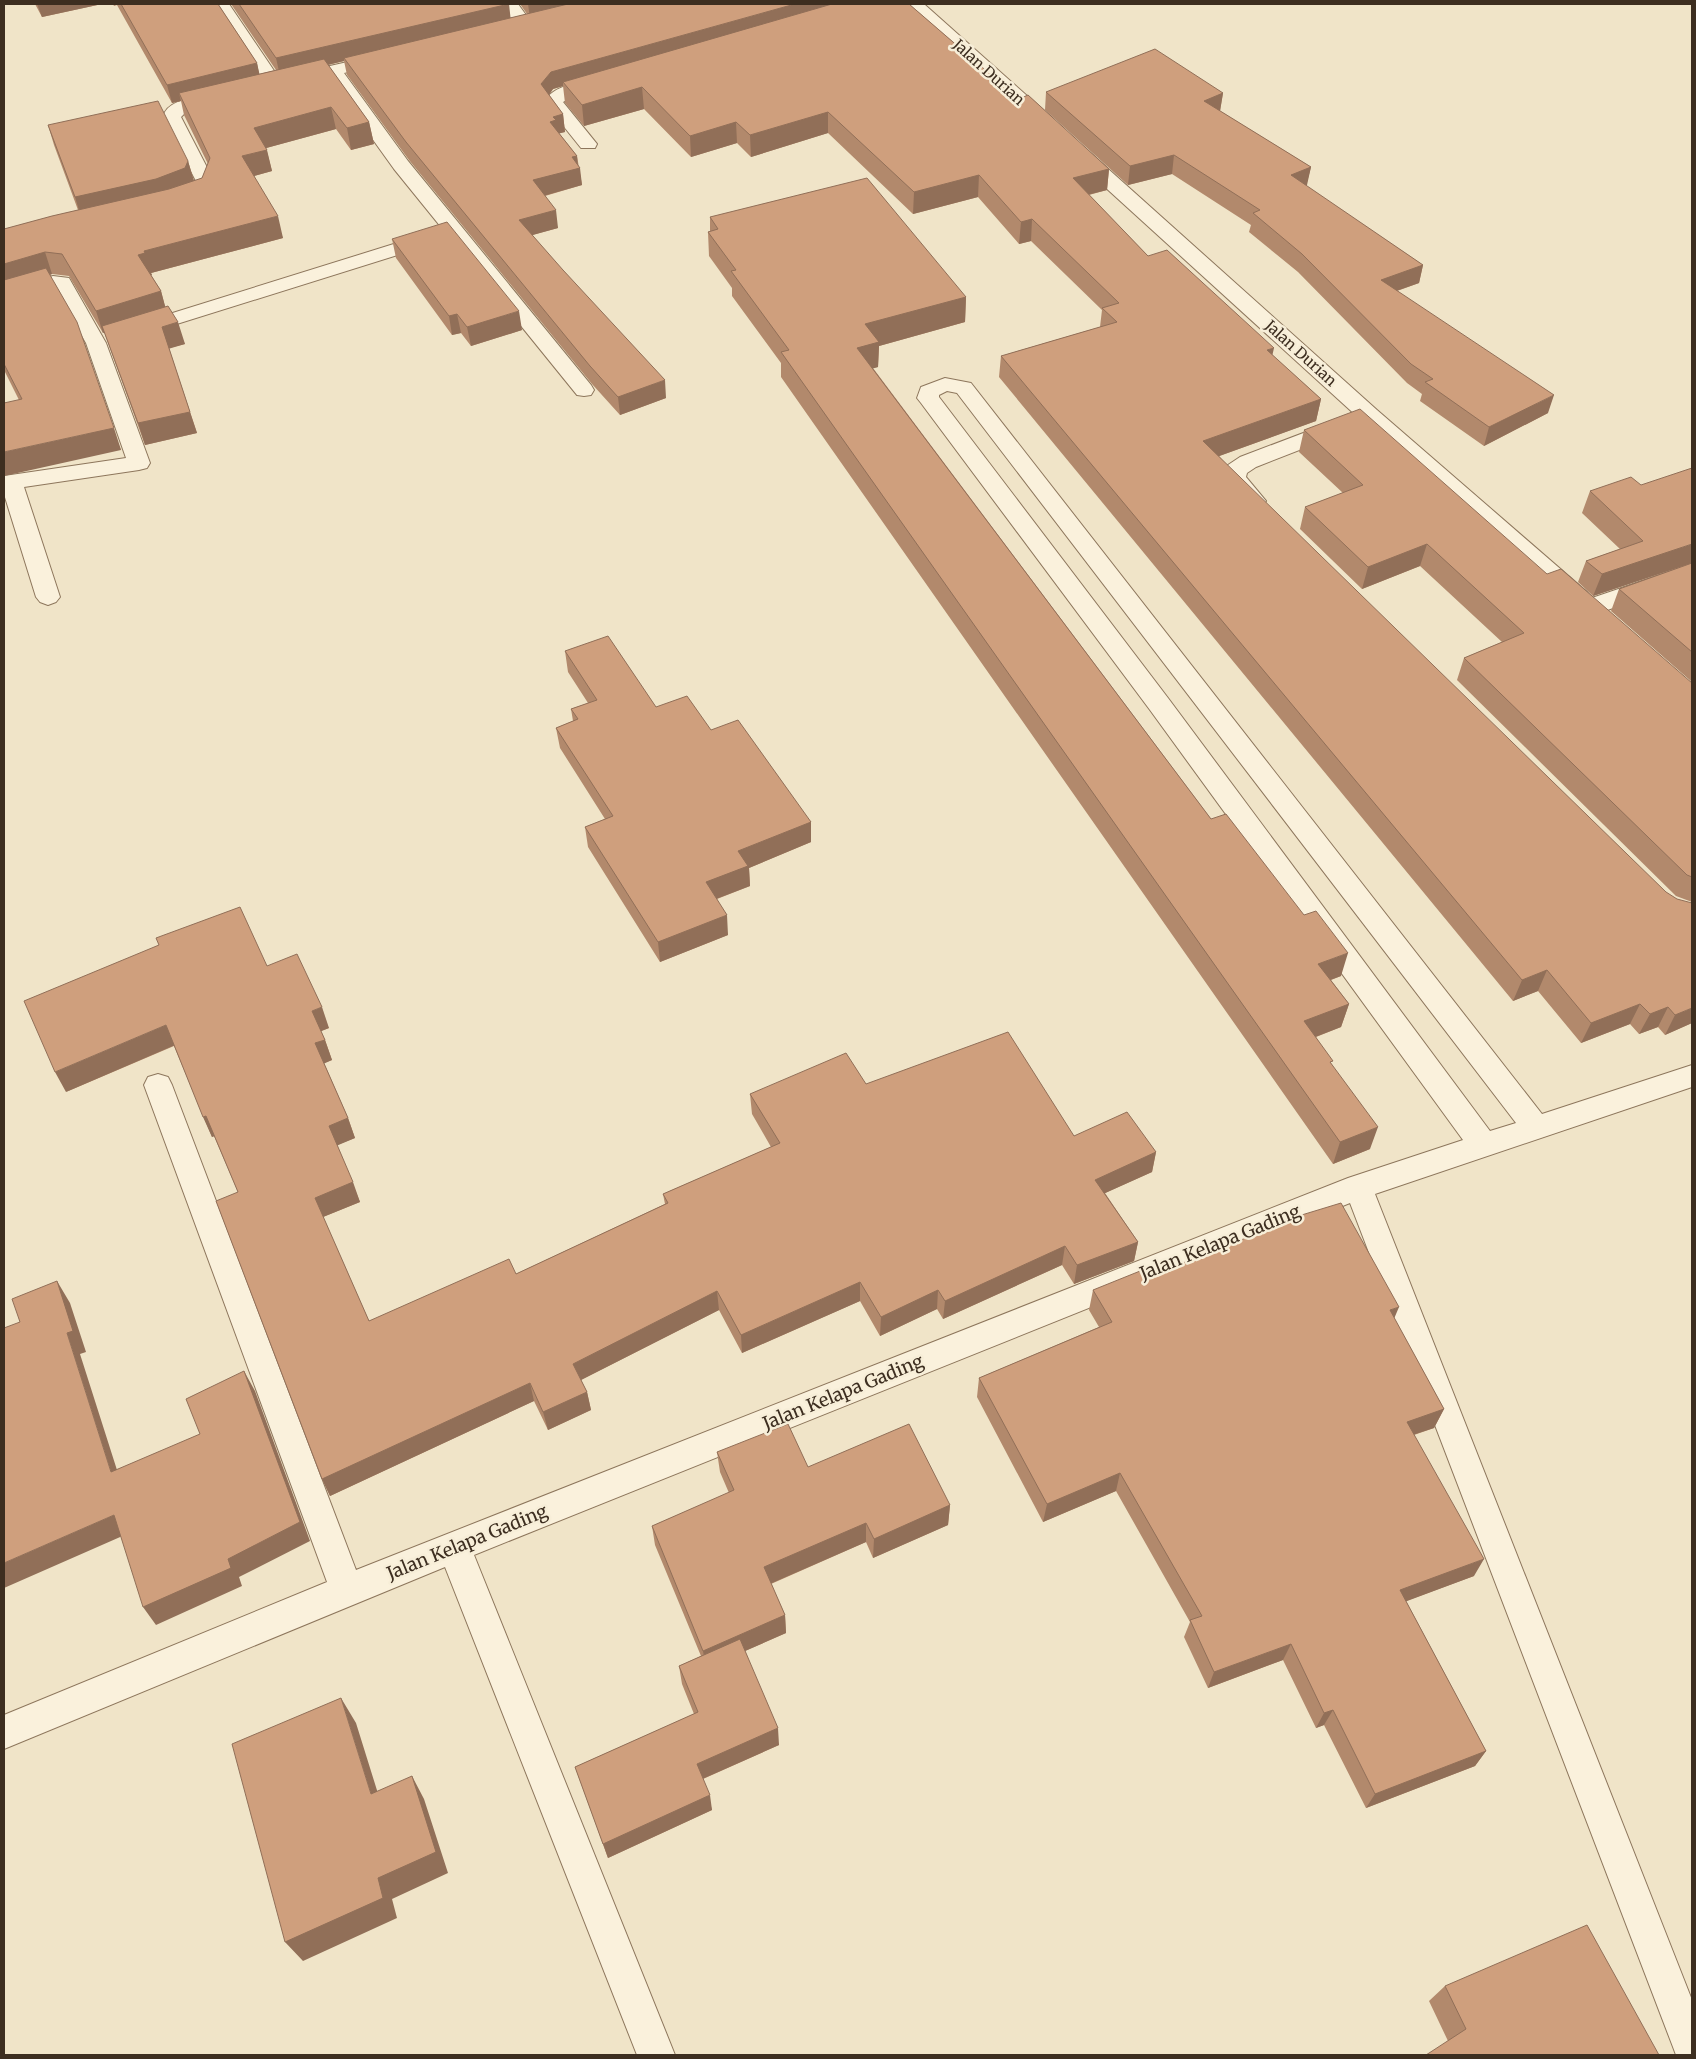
<svg xmlns="http://www.w3.org/2000/svg" width="1696" height="2059" viewBox="0 0 1696 2059" font-family="Merriweather,serif">
<style>
.lines{fill:none;stroke-linecap:round;stroke-linejoin:round}
.minor-casing{stroke:#8d765c;stroke-width:2}
.minor{fill:#faf1dc;fill-rule:evenodd}
.wall{fill:#b2896c}
.shaded-wall{fill:#916f58}
.building{fill:#cf9f7d;stroke:#916f58}
.labels{text-anchor:middle;dominant-baseline:central;stroke-width:5;stroke-linejoin:round;paint-order:stroke}
.far-street-label{font-size:15px;fill:#3d2e20;stroke:#f7eed8}
.street-label{font-size:18px;fill:#3d2e20;stroke:#f7eed8}
</style>
<rect width="100%" height="100%" fill="#f0e4c8"/>
<g class="lines">
<defs>
<path id="minor" d="M213 4H229L283 84 280 88H268Z
M501 4H518L534 26 531 30H519Z
M906 4H924L1053 119 1056 123 1053 127H1041Z
M383 54 389 55 392 59 389 63 344 73 408 161 591 385 594 390 591 395 584 396 577 395 394 169 328 77 296 84 290 83 287 79 290 75Z
M601 78 607 79 610 83 607 87 572 97 563 102 597 144 595 148H581L545 103C549 85 586 81 601 78Z
M217 93 223 94 226 98 223 102 187 111 181 117 214 181 207 198 183 206 176 204 173 200 176 196 192 190 196 181 163 117C167 98 201 97 217 93Z
M1080 148 1087 150 1377 410 1587 592 1591 597 1589 599 1692 564V580L1599 613 1591 615 1583 613 1579 607 1581 604 1571 602 1361 420 1073 158 1071 154 1073 150Z
M429 233 436 235 439 239 436 243 148 333 141 335 134 333 131 329 134 325Z
M53 276 69 278 106 343 150 463 147 468 139 470 24 487 60 597 56 602 48 605 40 602 36 597 4 494V476L126 458 86 343 55 288 4 302V290Z
M945 378 971 383 1542 1114 1692 1065V1087L1375 1194 1692 2000V2055H1676L1673 2047 1350 1203 474 1555 675 2055H637L445 1567 4 1749V1715L327 1582 144 1085 148 1077 158 1074 168 1077 172 1085 356 1570 1348 1178 1463 1140 1150 710 921 403 917 398 921 387ZM947 391 957 393 1516 1123 1490 1131 1168 698 939 397V395Z
M1335 421 1343 423 1346 428 1343 433 1256 467 1247 473 1246 477 1266 501 1263 506C1245 511 1233 492 1224 478L1228 465 1240 457Z"/>
</defs>
<!-- minor casing -->
<use href="#minor" class="minor-casing"/>
<!-- minor -->
<use href="#minor" class="minor"/>
</g>
<!-- wall -->
<path class="wall" d="M35 4H102L42 17Z
M113 4H218L257 63 259 74 276 70 231 4H508L510 18 527 14 520 4H909L1019 99 1109 169 1107 190 1089 195 1148 256 1272 355 1321 399 1316 421 1219 456 1692 1023 1665 1035 1658 1027 1639 1034 1630 1024 1581 1043 1538 991 1513 1001 999 377 1001 356 1100 327 1102 310 1031 241 1019 244 978 197 913 214 828 133 751 157 737 143 691 157 644 109 584 126 565 103 563 86 553 89 549 95 563 114 565 132 559 133 577 156 582 185 545 196 558 228 532 235 666 398 620 415 592 384 409 160 347 75 344 61 328 65 369 122 374 144 351 150 336 129 266 148 272 171 254 176 283 238 151 273 152 275H151L161 291 165 307 185 344 169 348 197 433 145 445 104 332 103 333 69 276 52 274 50 275 121 450 19 400 4 370V229L78 210 54 145 48 125 188 161 194 181 202 178 208 164 184 115 181 101 172 103 117 5 114 6Z
M1046 92 1223 93 1220 111 1311 167 1306 186 1423 265 1419 283 1397 291 1548 413 1484 446 1420 401 1422 394 1407 383 1298 272 1249 232 1251 225 1172 174 1128 185 1045 110Z
M710 217 966 297 965 322 879 346 878 367 873 368 1211 819 1341 976 1331 980 1349 1004 1341 1027 1316 1037 1332 1065 1370 1149 1333 1164 781 377V363L732 296V288L709 256 708 232 710 231Z
M392 239 522 330 471 346 461 333 452 335 396 258Z
M1304 430 1547 574 1692 683V902L1676 896 1457 680 1464 658 1502 642 1420 566 1362 589 1300 529 1305 507 1343 493 1299 452Z
M1641 485 1692 563 1593 596 1578 582 1586 561 1620 549 1582 513 1590 491Z
M1692 563V682L1611 611 1619 589Z
M565 651 656 707 711 730 811 822V842L749 868 750 886 717 899 728 935 660 962 588 847 585 827 605 819 560 748 556 728 573 721 571 709 588 703 568 672Z
M267 966 329 1028 321 1031 325 1040 332 1060 324 1063 348 1118 355 1138 337 1145 360 1202 323 1217 369 1321 516 1274 665 1204 663 1194 771 1147 752 1114 750 1094 866 1084 1074 1136 1156 1152 1152 1172 1105 1193 1138 1242 1134 1261 1074 1284 1062 1265 943 1319 937 1309 880 1336 860 1301 742 1353 719 1310 581 1380 587 1392 591 1410 548 1430 534 1401 330 1496 322 1479 238 1192 214 1136 212 1137 174 1046 66 1092Z
M1259 1228 1394 1318 1444 1409 1434 1428 1414 1435 1474 1576 1406 1601 1486 1751 1475 1766 1366 1808 1324 1725 1316 1728 1283 1660 1208 1688 1184 1637 1190 1622 1116 1491 1043 1522 977 1397 979 1378 1099 1327 1089 1310 1093 1290 1160 1272 1257 1234Z
M717 1452 808 1467 950 1505 948 1525 873 1558 866 1542 771 1584 785 1615 786 1633 745 1651 779 1745 703 1779 712 1810 608 1858 575 1767 694 1714 682 1684 679 1666 701 1656 655 1545 652 1526 729 1493 720 1472Z
M1445 1986 1659 2055 1448 2041 1429 2001Z"/>
<!-- shaded-wall -->
<path class="shaded-wall" d="M37 4H102L42 17Z
M509 4 511 22 344 58V61L280 76 276 58Z
M528 4H584L530 18Z
M795 4H857L563 82V86L553 89 544 102 541 84 551 72Z
M257 63 261 81 179 93 181 101 172 103 167 85Z
M642 87 644 109 584 126 582 105Z
M1223 93 1220 111 1204 101Z
M331 107 336 129 259 150 254 128Z
M828 112V133L751 157 750 135Z
M563 114 565 132 557 134 550 122 553 117Z
M369 122 374 144 351 150 347 128Z
M736 122 737 143 691 157 690 136Z
M267 150 272 171 247 178 242 156Z
M1174 155 1172 174 1128 185 1130 166Z
M577 156 578 168H580L582 185 536 198 533 180 572 157Z
M188 161 194 181 81 217 75 197Z
M1311 167 1307 185 1288 194 1291 175Z
M1109 169 1107 190 1071 199 1073 178Z
M979 175 978 197 913 214 914 192Z
M556 210 558 228 522 238 519 220Z
M278 216 283 238 151 273 152 275 145 277 138 255 144 251Z
M1032 219 1031 241 1019 244 1021 222Z
M45 252 52 274 4 289V264Z
M1423 265 1419 283 1376 298 1381 280Z
M161 291 167 313 103 333 96 311Z
M966 297 965 322 879 346 878 367 857 373V348L865 324Z
M519 311 522 330 471 346 467 327Z
M457 314 461 333 452 335 449 316Z
M178 322 185 344 168 349 162 327Z
M1274 348 1269 370 1267 350Z
M665 380 666 398 620 415 618 397Z
M1554 395 1548 413 1484 446 1489 427Z
M1321 399 1316 421 1200 463 1203 441Z
M190 412 197 433 145 445 138 423Z
M114 428 121 450 4 476V452Z
M1427 544 1420 566 1362 589 1368 567Z
M1692 544V563L1593 596 1602 574Z
M811 822V842L749 868 750 886 708 902 706 882 738 851Z
M727 915 728 935 660 962 658 942Z
M1348 953 1341 976 1311 987 1318 964Z
M1547 970 1538 991 1513 1001 1522 980Z
M1349 1004 1341 1027 1297 1044 1304 1021Z
M1640 1004 1630 1024 1581 1043 1591 1023Z
M322 1007 329 1028 319 1032 312 1011Z
M1668 1007 1658 1027 1639 1034 1650 1014Z
M1692 1008V1023L1665 1035 1675 1015Z
M166 1025 175 1045 66 1092 55 1072Z
M325 1040 332 1060 323 1064 315 1043Z
M206 1116 215 1136 212 1137 203 1117Z
M348 1118 355 1138 336 1146 329 1126Z
M1378 1127 1370 1149 1333 1164 1340 1142Z
M1156 1152 1152 1172 1092 1199 1095 1180Z
M353 1182 360 1202 323 1217 315 1198Z
M1138 1242 1134 1261 1074 1284 1077 1265Z
M1065 1246 1062 1265 943 1319 945 1301Z
M57 1281 70 1303 86 1352 80 1354 124 1492 111 1472 67 1333Z
M860 1282V1301L742 1353 741 1335Z
M938 1290 937 1309 880 1336 881 1317Z
M717 1291 719 1310 577 1382 573 1364Z
M1399 1307 1391 1326 1390 1310Z
M244 1371 255 1391 310 1541 239 1577 242 1586 156 1625 143 1607 228 1559Z
M530 1383 534 1401 330 1496 322 1479Z
M587 1392 591 1410 548 1430 543 1412Z
M1444 1409 1434 1428 1397 1440 1407 1422Z
M1120 1473 1116 1491 1043 1522 1047 1504Z
M950 1505 948 1525 873 1558 874 1539Z
M114 1515 127 1534 4 1588V1563Z
M866 1523V1542L765 1586 764 1567Z
M1484 1559 1474 1576 1391 1607 1400 1590Z
M785 1615 786 1633 706 1668 703 1651Z
M1291 1644 1283 1660 1208 1688 1214 1672Z
M341 1698 356 1723 385 1816 371 1794Z
M1333 1710 1324 1725 1316 1728 1324 1713Z
M778 1728 779 1745 700 1780 697 1764Z
M1486 1751 1475 1766 1366 1808 1375 1794Z
M412 1776 424 1799 448 1873 392 1899 397 1918 303 1961 285 1942 378 1878Z
M710 1795 712 1810 608 1858 603 1844Z"/>
<!-- building -->
<path class="building" d="M121 4H218L257 63 167 85Z
M239 4H509L276 58Z
M568 4H795L551 72 541 84 563 114 553 117 556 120 550 122 577 156 572 157 580 168 533 180 556 210 519 220 563 270 665 380 618 397 590 366 406 142 344 58Z
M832 4H909L1019 99 1028 95 1109 169 1073 178 1148 256 1167 250 1274 348 1267 350 1321 399 1203 441 1666 892 1677 899 1692 903V1008L1675 1015 1668 1007 1650 1014 1640 1004 1591 1023 1547 970 1522 980 1001 356 1117 322 1102 308 1119 303 1032 219 1021 222 979 175 914 192 828 112 750 135 736 122 690 136 642 87 582 105 563 82Z
M1155 49 1223 93 1204 101 1311 167 1291 175 1423 265 1381 280 1554 395 1489 427 1425 382 1433 379 1411 364 1302 254 1253 213 1260 210 1174 155 1130 166 1046 92Z
M324 59 369 122 347 128 331 107 254 128 267 150 242 156 278 216 144 251 145 253 138 255 161 291 96 311 62 254 45 252 4 264V229L52 216 169 189 202 178 210 158 179 93Z
M158 101 188 161 185 168 156 179 75 197 48 125Z
M867 178 966 297 865 324 879 342 857 348 1211 819 1226 814 1304 915 1316 911 1348 953 1318 964 1349 1004 1304 1021 1333 1061 1330 1062 1378 1127 1340 1142 781 352 789 350 731 271 736 270 708 232 718 229 710 217Z
M447 222 519 311 467 327 457 314 449 316 392 239Z
M46 268 77 322 114 428 4 452V403L22 399 4 364V280Z
M168 306 178 322 162 327 190 412 138 423 102 326Z
M1360 409 1547 574 1561 569 1692 683V877L1687 875 1464 658 1524 633 1427 544 1368 567 1305 507 1363 485 1304 430Z
M1692 468V544L1602 574 1586 561 1643 541 1590 491 1631 477 1641 485Z
M1692 563V652L1619 589Z
M608 636 656 707 687 696 711 730 738 720 811 822 738 851 748 866 706 882 727 915 658 942 585 827 613 816 556 728 578 719 571 709 597 700 565 651Z
M240 907 267 966 297 954 322 1007 312 1011 325 1040 315 1043 348 1118 329 1126 353 1182 315 1198 369 1321 509 1259 516 1274 668 1203 663 1194 780 1143 750 1094 846 1053 866 1084 1008 1032 1074 1136 1127 1112 1156 1152 1095 1180 1138 1242 1077 1265 1065 1246 945 1301 938 1290 881 1317 860 1282 741 1335 717 1291 573 1364 587 1392 543 1412 530 1383 322 1479 216 1201 238 1192 206 1116 203 1117 166 1025 55 1072 24 1001 159 945 156 938Z
M1341 1203 1399 1307 1390 1310 1444 1409 1407 1422 1484 1559 1400 1590 1486 1751 1375 1794 1333 1710 1324 1713 1291 1644 1214 1672 1190 1620 1202 1616 1120 1473 1047 1504 979 1378 1112 1322 1093 1290 1155 1265 1160 1272 1261 1232 1259 1228Z
M57 1281 73 1331 67 1333 111 1472 200 1434 186 1399 244 1371 300 1522 228 1559 231 1568 143 1607 114 1515 4 1563V1328L20 1322 12 1299Z
M788 1424 808 1467 909 1424 950 1505 874 1539 866 1523 764 1567 785 1615 703 1651 652 1526 734 1490 717 1452Z
M740 1639 778 1728 697 1764 710 1795 603 1844 575 1767 698 1712 679 1666Z
M341 1698 371 1794 412 1776 436 1852 378 1878 383 1898 285 1942 232 1744Z
M1587 1925 1659 2055H1426L1466 2029 1445 1986Z"/>
<g class="labels">
<!-- far-street labels -->
<g class="far-street-label">
<text transform="translate(989 72) rotate(42)">Jalan Durian</text>
<text transform="translate(1301 353) rotate(42)">Jalan Durian</text>
</g>
<!-- street labels -->
<g class="street-label">
<text transform="translate(1220 1242) rotate(-22)">Jalan Kelapa Gading</text>
<text transform="translate(843 1392) rotate(-22)">Jalan Kelapa Gading</text>
<text transform="translate(467 1542) rotate(-22)">Jalan Kelapa Gading</text>
</g>
</g>
<!-- border -->
<rect width="1696" height="2059" fill="none" stroke="#3d2e20" stroke-width="10"/>
</svg>
